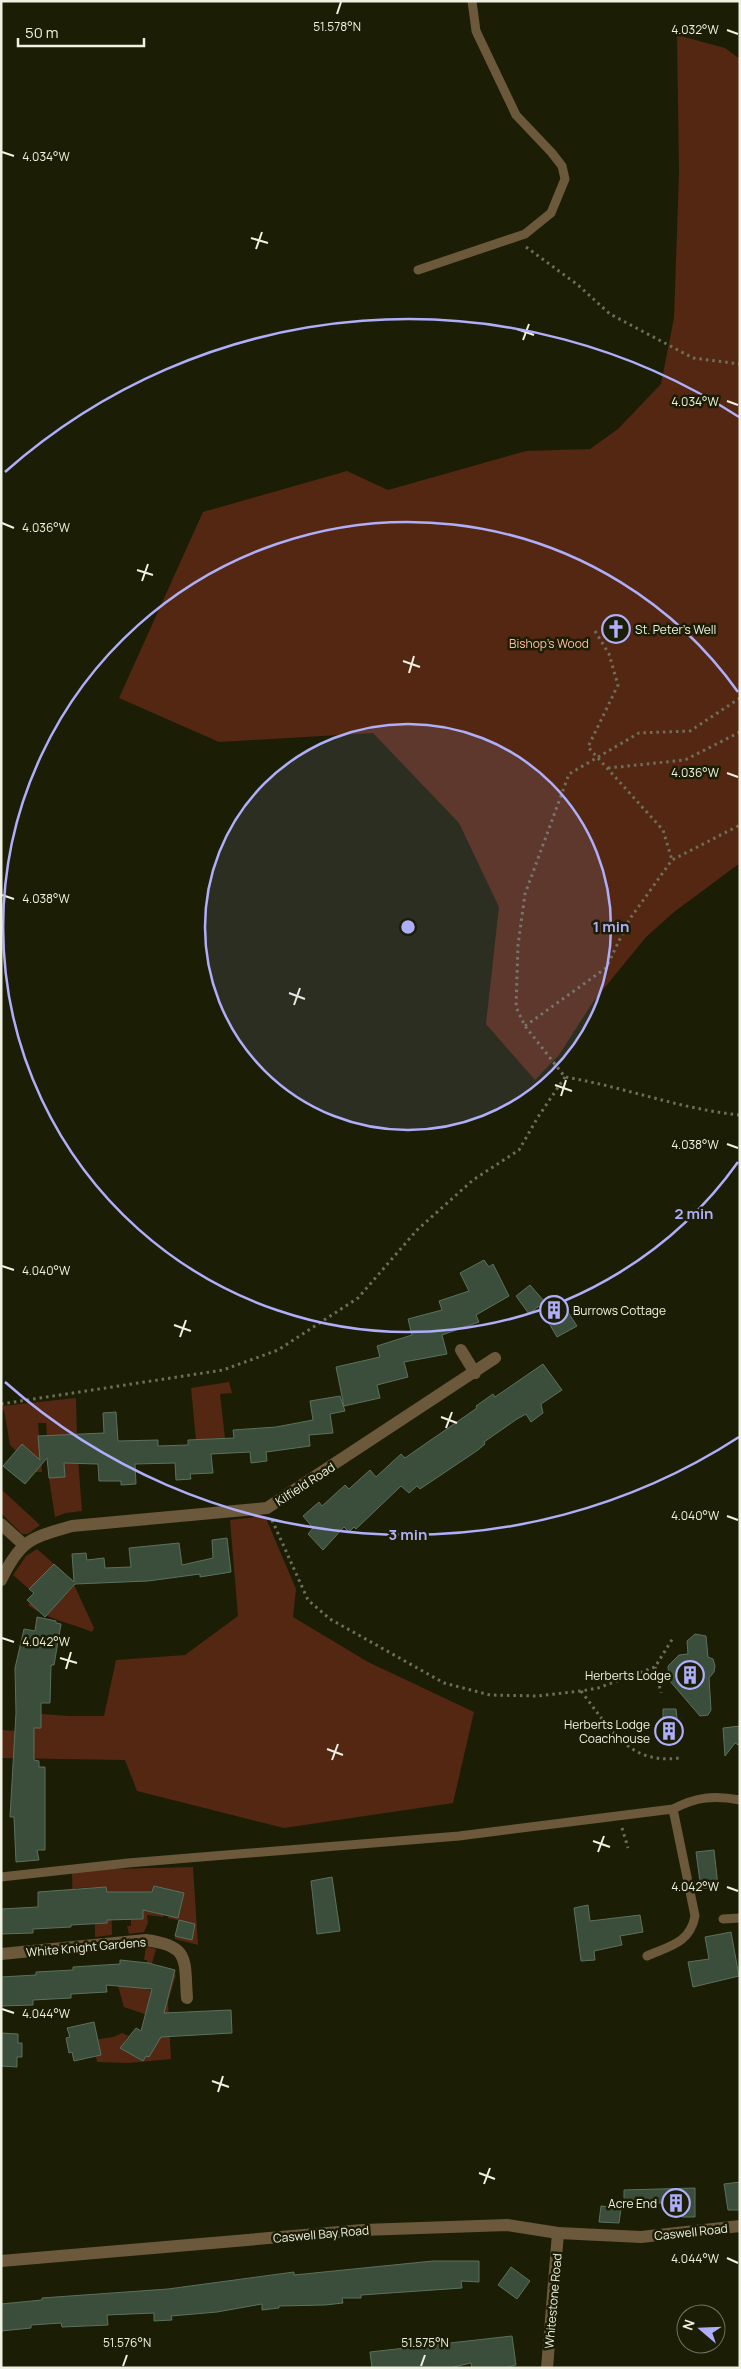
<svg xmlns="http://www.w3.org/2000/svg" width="741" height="2369" viewBox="0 0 741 2369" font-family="Manrope,sans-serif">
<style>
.green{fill:#542712}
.building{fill:#3a4e3b;stroke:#5b715d}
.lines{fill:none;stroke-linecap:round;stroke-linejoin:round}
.path{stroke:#6e6f5a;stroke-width:3;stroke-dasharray:2.5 4;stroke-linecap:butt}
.service{stroke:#6c583a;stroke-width:9}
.minor{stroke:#6c583a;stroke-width:12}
.tertiary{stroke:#6c583a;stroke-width:12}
.ticks{fill:none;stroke:#eff1e2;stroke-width:2}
.ring{fill:none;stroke:#afaefa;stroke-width:2.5}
.labels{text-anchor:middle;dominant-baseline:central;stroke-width:5;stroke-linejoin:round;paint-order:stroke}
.poi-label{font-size:12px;fill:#eff1e2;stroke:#1c1d05;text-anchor:end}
.park-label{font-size:12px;fill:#ffbca0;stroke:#1c1d05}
.street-label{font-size:12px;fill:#eff1e2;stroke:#1c1d05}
.ticks-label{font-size:12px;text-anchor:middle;fill:#eff1e2;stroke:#1c1d05;stroke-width:5;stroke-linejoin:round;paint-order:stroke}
.centre{fill:#afaefa;stroke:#1c1d05;stroke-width:2.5}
.ring-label{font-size:15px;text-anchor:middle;font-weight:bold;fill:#afaefa;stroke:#1c1d05;stroke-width:5;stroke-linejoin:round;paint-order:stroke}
</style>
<rect width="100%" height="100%" fill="#1c1d05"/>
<!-- green -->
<path class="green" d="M677 35 725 48 740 59V863L674 912 646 937 593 1002 559 1055 535 1080 486 1024 499 907 459 823 373 733 219 742 119 698 203 512 347 471 388 490 526 451 590 449 618 429 661 384 674 318 679 174Z
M229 1382 232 1393 220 1394 225 1438 196 1440 191 1388Z
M76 1398 77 1435 47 1436 46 1423H38L42 1472H35L38 1469 27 1460 22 1445 16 1451 10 1445 4 1410 1 1411V1406Z
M68 1458H78L82 1511 66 1513 55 1517 49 1478 65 1477 64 1464Z
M1 1489 40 1525 28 1534H22L1 1513Z
M265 1516 296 1589 293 1617 368 1662 474 1712 453 1803 284 1828 137 1791 125 1760 1 1758V1730L15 1731V1756L34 1757V1728H41V1714L69 1716H104L116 1660 185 1655 238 1616 230 1520Z
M37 1549 54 1564 29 1589 13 1575 26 1556Z
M70 1576 94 1628 92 1632C71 1623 46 1619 28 1605L30 1603 41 1613 61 1600 73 1587Z
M193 1867 198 1945 175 1939V1936L192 1940 195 1924 168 1918 170 1910 180 1912 184 1893 154 1887 148 1911 160 1914 162 1909H166L163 1917 147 1915 148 1923 144 1932 129 1934 127 1926H131V1920L143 1919V1892H111L112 1935 95 1937V1923H107L106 1887 75 1888 76 1916 73 1917 72 1873 110 1869Z
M146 1946 156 1949 145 1989 168 1995 174 1974 176 1975 168 2002 171 2059 128 2063 97 2062 96 2056 101 2055 98 2042 93 2043V2040L113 2037 122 2033 131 2037H127L122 2046 142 2061 146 2056 149 2057 154 2048 155 2039 141 2031V2028L158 2033 162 2020 124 2007 118 1986 141 1988 147 1963V1960H144Z"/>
<!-- building -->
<path class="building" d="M484 1260 489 1267 493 1264 509 1296 476 1315 479 1322 442 1335 447 1354 404 1362 408 1377 377 1385 380 1398 344 1406 336 1367 380 1357 377 1346 412 1335 408 1319 442 1310 439 1301 469 1291 460 1273Z
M530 1285 544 1301 540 1304 557 1295 577 1326 557 1337 539 1306 529 1314 516 1296Z
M543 1364 562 1390 541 1404 543 1413 531 1422 526 1414 517 1419 484 1442 485 1444 478 1450 420 1489 417 1486 409 1493 401 1486 356 1529 354 1527 349 1532 344 1527 323 1550 308 1534 313 1528 303 1516 319 1502 322 1506 345 1485 349 1489 370 1470 376 1477 401 1454 405 1458 477 1408 476 1406 493 1394 495 1397Z
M340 1396 345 1411 330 1414 333 1433 309 1435 310 1446 266 1452 267 1461 251 1463 250 1452 211 1454 213 1473 190 1474 191 1479 176 1480 175 1463 135 1464 136 1484 121 1485V1481H99L98 1464 64 1463 65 1477 49 1478 47 1458 25 1484 3 1466 22 1444 40 1460 38 1436 104 1433 103 1413 116 1412 118 1441 158 1440V1446L188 1445V1440L234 1438 233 1430 276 1427 313 1420 310 1401Z
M227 1538 231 1572 200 1577V1574L148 1581 75 1584 45 1617 27 1600 34 1593 29 1589 54 1564 74 1582 72 1554 86 1553 87 1560 104 1558 105 1568 131 1567 129 1548 179 1543 182 1565 213 1558 212 1540Z
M37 1617 56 1621V1623L61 1624 54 1665H51L50 1703H41V1728H34V1760L39 1761V1767H45V1850H37L39 1860 16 1862 14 1817H10L16 1713 15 1668 24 1629 35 1631Z
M695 1634 706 1636 708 1657 713 1659 715 1666 714 1672 709 1678 711 1710 708 1715 700 1716 669 1680 668 1666 679 1655 688 1654 687 1641Z
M663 1709H676L679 1738 660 1739 659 1724H663Z
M740 1726V1746L735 1743 725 1756 723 1728Z
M714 1850 718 1886 701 1889 696 1852Z
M332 1877 340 1931 317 1934 311 1881Z
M154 1886 184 1893 178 1918 143 1910V1919L107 1920V1923L71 1925V1927L33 1929V1933L1 1934V1909L38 1907V1892L106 1887 107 1892H152Z
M588 1905 590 1921 640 1915 643 1932 620 1936 622 1945 594 1951 595 1960 581 1961 574 1908Z
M179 1920 195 1924 192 1940 175 1936Z
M731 1932 739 1976 693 1987 688 1962 709 1959 705 1937Z
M120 1960 148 1963 175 1970 164 2013 231 2010 232 2033 161 2037 149 2057 146 2056 143 2061 120 2048 136 2028 141 2031 152 1989 106 1985 107 1992 71 1994V1998L33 2000V2005L1 2006V1977L36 1975V1972L73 1970V1967L120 1964Z
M94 2022 101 2055 74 2061 72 2052 69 2053 66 2038 70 2037 67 2028Z
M1 2033 18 2034V2043H22V2057H17V2067L1 2066Z
M740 2182V2210H728L724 2184Z
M695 2188V2217H682L681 2211H665L664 2203 624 2202V2190Z
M601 2206 621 2208 619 2223 599 2222Z
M433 2261H479V2282L461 2281 462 2288 361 2295V2298H342L343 2303 325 2305 279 2306V2308L262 2310V2304L217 2312 171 2316 172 2320 154 2321V2313L107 2315 108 2325 62 2327 61 2323 31 2325V2328L1 2331V2304L42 2300V2298L168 2289 294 2272V2275Z
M511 2267 530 2281 517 2299 498 2285Z
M512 2336 516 2365 505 2368H472L471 2363 449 2368H372L370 2352Z"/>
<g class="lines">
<!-- path -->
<path class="path" d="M526 247 578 285 610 314 693 358 740 364
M595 631 609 654 618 685 588 747 663 830 672 860
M740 698 690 731 639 733 569 774 525 894 518 945 516 1007 525 1026 565 1077C625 1087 679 1109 740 1115
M608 768 685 760 740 732
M525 1026 606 968 629 920 672 860 740 825
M1 1404 223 1370 278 1350 358 1298 417 1230 473 1180 519 1150 538 1117 565 1077
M272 1520 308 1600 330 1619 444 1683 490 1695 538 1696 581 1691 598 1688 655 1667 673 1638
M655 1667 661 1693
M581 1691C609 1727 628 1765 679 1758
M622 1828 628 1848"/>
<!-- service -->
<path class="service" d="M418 270 525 234 551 213 565 179 562 166 552 153 516 115 476 31 472 1
M1 1877 128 1863 459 1836 673 1809C696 1797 714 1795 740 1800
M723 1919 740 1918
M647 1956C670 1946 690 1943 695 1916L673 1809"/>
<!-- minor -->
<path class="minor" d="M461 1350 475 1373
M1 1524 23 1544
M1 1580C21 1539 31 1538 72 1526L267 1508 495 1358
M1 1954 146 1940C191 1946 184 1960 187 1998
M547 2368 558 2233"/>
<!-- tertiary -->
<path class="tertiary" d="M1 2261 363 2230 507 2225 558 2233 641 2237 740 2226"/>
</g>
<!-- ticks -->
<path class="ticks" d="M337 14 341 2M727 30 738 34M2 152 14 156M251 238 268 243M256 249 262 232M517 329 534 335M523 340 529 324M727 401 738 405M2 523 14 528M137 570 153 575M142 581 148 564M403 661 420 667M409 673 414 656M727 773 738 777M2 895 14 899M289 993 305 999M294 1005 300 988M555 1085 572 1091M561 1096 566 1080M727 1144 738 1148M2 1266 14 1270M174 1325 191 1331M180 1337 186 1320M441 1417 457 1423M446 1428 452 1412M727 1516 738 1520M2 1638 14 1642M60 1658 77 1663M66 1669 71 1652M327 1749 343 1755M332 1760 338 1744M593 1841 610 1847M598 1852 604 1836M727 1887 738 1891M2 2009 14 2013M212 2081 229 2087M218 2092 223 2076M479 2173 495 2179M484 2184 490 2168M727 2258 738 2263M123 2366 127 2355M421 2366 425 2355"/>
<!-- distance rings -->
<circle cx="408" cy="927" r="203" fill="#afaefa" fill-opacity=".12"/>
<g class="ring">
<circle cx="408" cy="927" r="203"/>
<path d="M738 1162A405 405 0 1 1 738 692"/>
<path d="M739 1437A608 608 0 0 1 5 1382M5 472A608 608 0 0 1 739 417"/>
</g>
<!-- icons -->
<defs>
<symbol id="church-ring" viewBox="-11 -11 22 22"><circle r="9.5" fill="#1c1d05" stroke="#afaefa" stroke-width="1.5"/><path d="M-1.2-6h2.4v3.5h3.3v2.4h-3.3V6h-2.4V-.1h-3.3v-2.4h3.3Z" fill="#afaefa"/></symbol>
<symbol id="building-ring" viewBox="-11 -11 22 22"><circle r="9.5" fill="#1c1d05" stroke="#afaefa" stroke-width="1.5"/><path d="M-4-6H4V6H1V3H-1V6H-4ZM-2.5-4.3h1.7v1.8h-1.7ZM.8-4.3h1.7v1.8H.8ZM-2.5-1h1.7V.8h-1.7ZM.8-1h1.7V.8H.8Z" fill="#afaefa"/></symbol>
</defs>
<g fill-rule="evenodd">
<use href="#church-ring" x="600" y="613" width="32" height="32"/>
<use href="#building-ring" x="538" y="1294" width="32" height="32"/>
<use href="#building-ring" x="674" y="1659" width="32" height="32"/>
<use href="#building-ring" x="653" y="1715" width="32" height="32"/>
<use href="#building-ring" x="660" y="2187" width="32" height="32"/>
</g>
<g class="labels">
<!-- poi labels -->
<g class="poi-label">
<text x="635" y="629" text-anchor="start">St. Peter's Well</text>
<text x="573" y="1310" text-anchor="start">Burrows Cottage</text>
<text x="671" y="1675">Herberts Lodge</text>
<text x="650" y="1724">Herberts Lodge<tspan x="650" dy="14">Coachhouse</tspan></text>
<text x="657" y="2203">Acre End</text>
</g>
<!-- park labels -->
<g class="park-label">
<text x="549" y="643">Bishop's Wood</text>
</g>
<!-- street labels -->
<g class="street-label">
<text transform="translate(305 1484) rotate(-33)">Kilfield Road</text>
<text transform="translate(86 1947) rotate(-5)">White Knight Gardens</text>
<text transform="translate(691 2232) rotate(-6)">Caswell Road</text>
<text transform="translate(321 2234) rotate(-5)">Caswell Bay Road</text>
<text transform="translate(553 2301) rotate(-85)">Whitestone Road</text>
</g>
</g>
<g class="ticks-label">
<text x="337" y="31">51.578°N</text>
<text x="695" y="34">4.032°W</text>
<text x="46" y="161">4.034°W</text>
<text x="695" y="406">4.034°W</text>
<text x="46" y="532">4.036°W</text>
<text x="695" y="777">4.036°W</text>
<text x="46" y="903">4.038°W</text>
<text x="695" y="1149">4.038°W</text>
<text x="46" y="1275">4.040°W</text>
<text x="695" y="1520">4.040°W</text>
<text x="46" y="1646">4.042°W</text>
<text x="695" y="1891">4.042°W</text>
<text x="46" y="2018">4.044°W</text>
<text x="695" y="2263">4.044°W</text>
<text x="127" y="2347">51.576°N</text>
<text x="425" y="2347">51.575°N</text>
</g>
<circle cx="408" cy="927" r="8" class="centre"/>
<g class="ring-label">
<text x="611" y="932">1 min</text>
<text x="694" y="1219">2 min</text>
<text x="408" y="1540">3 min</text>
</g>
<!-- border -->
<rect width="741" height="2369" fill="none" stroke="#eff1e2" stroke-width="5"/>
<!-- north arrow -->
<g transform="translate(701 2329) rotate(289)"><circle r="24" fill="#1c1d05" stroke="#70725d"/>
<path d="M0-4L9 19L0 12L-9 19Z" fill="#afaefa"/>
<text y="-8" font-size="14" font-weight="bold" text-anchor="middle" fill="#eff1e2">N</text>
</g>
<!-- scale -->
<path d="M18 38v8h126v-8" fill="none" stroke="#eff1e2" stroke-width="2.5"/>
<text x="25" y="38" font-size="15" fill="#eff1e2" stroke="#1c1d05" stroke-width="4" paint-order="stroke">50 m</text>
</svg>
